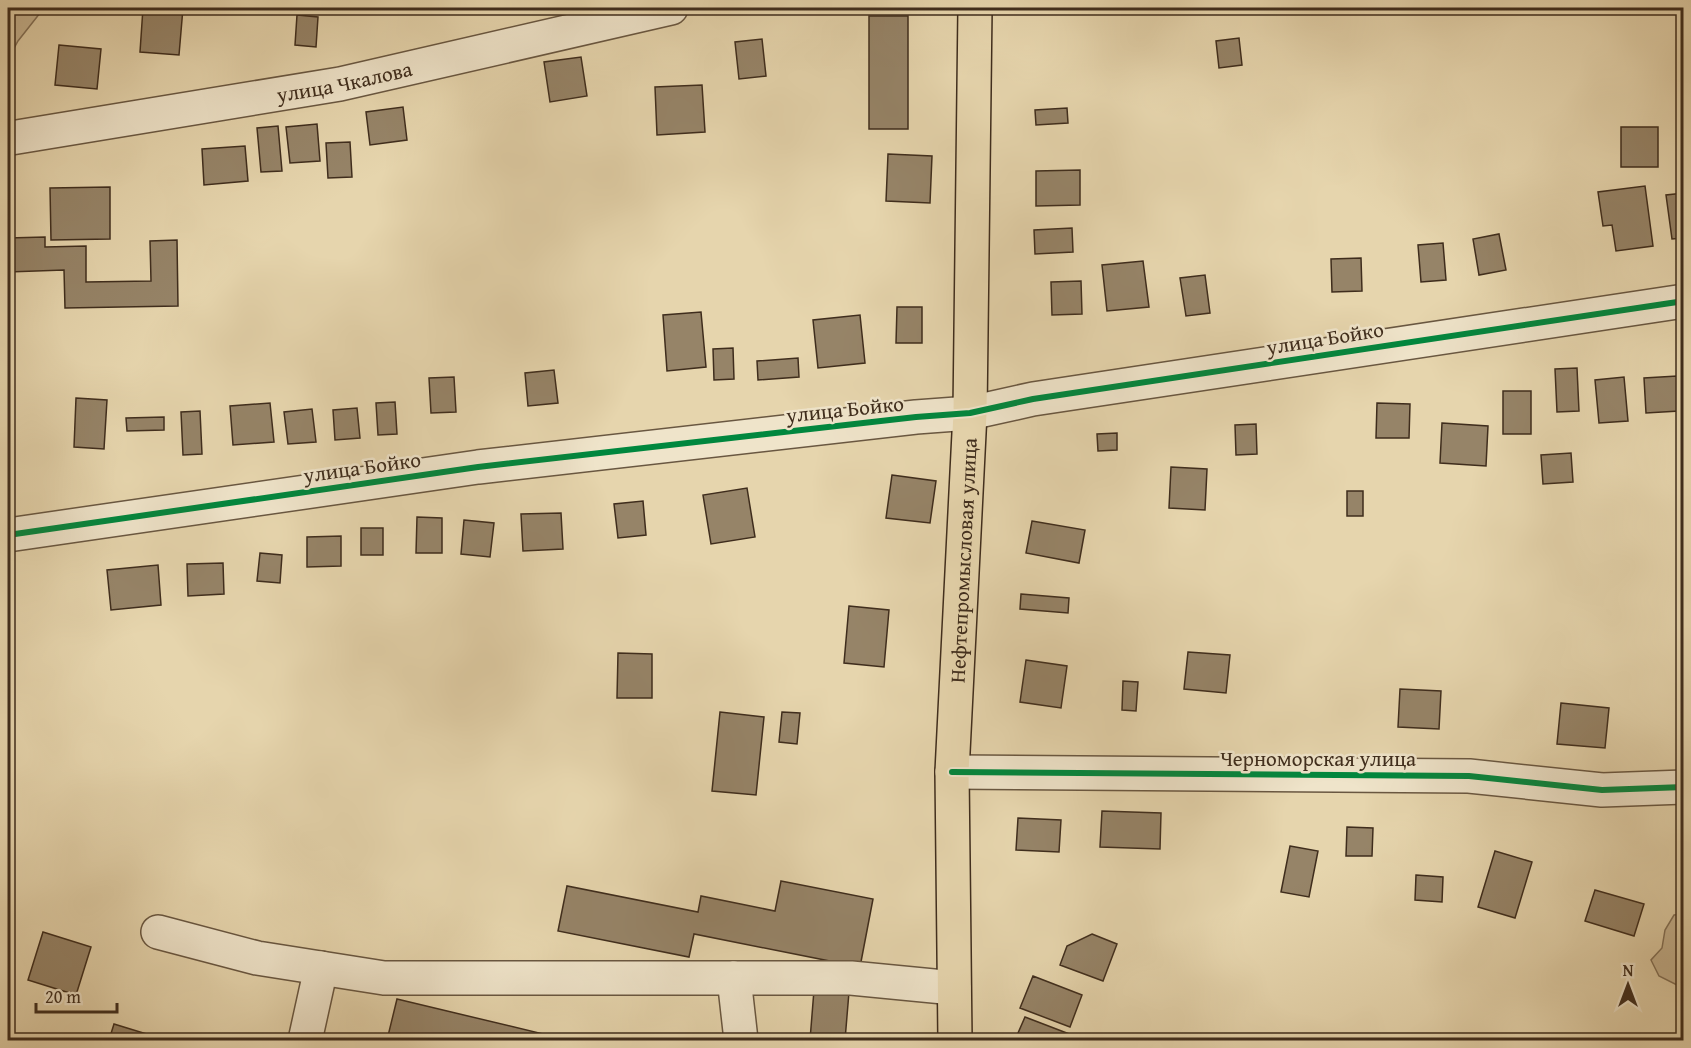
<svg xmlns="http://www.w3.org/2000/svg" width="1691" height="1048" viewBox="0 0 1691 1048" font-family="'Gentium Book Plus',serif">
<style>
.green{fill:#cab895;stroke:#847259;stroke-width:1.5}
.building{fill:#968468;stroke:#3f2d1d;stroke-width:1.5}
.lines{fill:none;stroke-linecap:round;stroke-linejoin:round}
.minor-casing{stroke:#695741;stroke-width:36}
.major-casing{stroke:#3f2d1d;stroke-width:36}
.minor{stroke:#efe4ca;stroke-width:33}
.major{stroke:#e6d5ad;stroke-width:33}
.cycleway-casing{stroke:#efe4ca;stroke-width:10}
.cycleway{stroke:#00873e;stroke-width:6}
.labels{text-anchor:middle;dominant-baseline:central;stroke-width:5;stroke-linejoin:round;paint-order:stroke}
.street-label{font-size:21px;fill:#3f2d1d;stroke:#efe4ca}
</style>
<rect width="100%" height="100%" fill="#e6d5ad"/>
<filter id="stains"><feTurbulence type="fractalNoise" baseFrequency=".00333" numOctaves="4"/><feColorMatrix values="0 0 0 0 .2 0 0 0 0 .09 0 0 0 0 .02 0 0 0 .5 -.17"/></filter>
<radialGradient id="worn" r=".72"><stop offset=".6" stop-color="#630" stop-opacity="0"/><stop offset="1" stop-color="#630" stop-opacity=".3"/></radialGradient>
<!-- green -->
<path class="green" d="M8 8H44L18 41 8 59Z
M1683 914H1684L1683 988 1659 976 1651 960 1662 948 1665 930 1674 915Z"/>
<!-- building -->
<path class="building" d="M143 8H183L179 55 140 52Z
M297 15 318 17 316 47 295 45Z
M869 16H908V129H869Z
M1239 38 1242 65 1219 68 1216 41Z
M762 39 766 76 739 79 735 42Z
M59 45 101 49 97 89 55 85Z
M581 57 587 96 550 102 544 62Z
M702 85 705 132 657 135 655 87Z
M403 107 407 140 370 145 366 112Z
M1067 108 1068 123 1036 125 1035 110Z
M317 124 320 161 290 163 286 127Z
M278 126 282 171 261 172 257 128Z
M1621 127H1658V167H1621Z
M350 142 352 177 328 178 326 143Z
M245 146 248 181 204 185 202 149Z
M888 154 932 156 930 203 886 201Z
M1080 170V205L1036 206V171Z
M1645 186 1653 246 1616 251 1612 225 1603 226 1598 192Z
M110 187V239L51 240 50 188Z
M1684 193V238L1672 239 1666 195Z
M1072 228 1073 252 1035 254 1034 230Z
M1499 234 1506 270 1479 275 1473 239Z
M45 237V247L86 246V282L151 281 150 241 177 240 178 306 65 308 64 270 8 272V238Z
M1443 243 1446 280 1421 282 1418 245Z
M1361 258 1362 291 1332 292 1331 259Z
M1143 261 1149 307 1107 311 1102 265Z
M1205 275 1210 313 1186 316 1180 278Z
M1081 281 1082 314 1052 315 1051 282Z
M897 307H922V343H896Z
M701 312 706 367 667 371 663 315Z
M860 315 865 363 818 368 813 320Z
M733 348 734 379 714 380 713 349Z
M798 358 799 377 758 380 757 361Z
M1577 368 1579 411 1557 412 1555 369Z
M554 370 558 403 528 406 525 373Z
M1677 376 1679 411 1646 413 1644 378Z
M454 377 456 412 431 413 429 378Z
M1624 377 1628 421 1599 423 1595 380Z
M1503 391H1531V434H1503Z
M76 398 107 400 104 449 74 447Z
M395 402 397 434 378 435 376 403Z
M270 403 274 442 233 445 230 406Z
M1377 403 1410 404 1409 438H1376Z
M357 408 360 438 335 440 333 410Z
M312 409 316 442 288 444 284 412Z
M200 411 202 454 183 455 181 412Z
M164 417V430L127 431 126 418Z
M1442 423 1488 426 1486 466 1440 463Z
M1256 424 1257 454 1236 455 1235 425Z
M1117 433V450L1098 451 1097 434Z
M8 438H12L11 476H8Z
M1571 453 1573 482 1543 484 1541 455Z
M1171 467 1207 469 1205 510 1169 508Z
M892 475 936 481 930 523 886 518Z
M747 488 755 537 711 544 703 495Z
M1347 491H1363V516H1347Z
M643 501 646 535 618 538 614 504Z
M561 513 563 549 523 551 521 514Z
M417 517 442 518V553H416Z
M464 520 494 523 490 557 461 554Z
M1032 521 1085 530 1079 563 1026 553Z
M361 528H383V555H361Z
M341 536V566L307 567V537Z
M260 553 282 555 280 583 257 581Z
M223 563 224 594 188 596 187 564Z
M158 565 161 605 111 610 107 570Z
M1021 594 1069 598 1068 613 1020 609Z
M849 606 889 610 884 667 844 663Z
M1188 652 1230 655 1226 693 1184 689Z
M618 653 652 654V698H617Z
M1026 660 1067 666 1061 708 1020 702Z
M1123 681 1138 682 1136 711 1122 710Z
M1400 689 1441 691 1439 729 1398 727Z
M1561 703 1609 708 1605 748 1557 744Z
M720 712 764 717 756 795 712 791Z
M782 712 800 713 797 744 779 742Z
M1102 811 1161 813 1160 849 1100 847Z
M1018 818 1061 820 1059 852 1016 850Z
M1347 827 1373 828 1372 856H1346Z
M1290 846 1318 851 1309 897 1281 892Z
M1495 851 1532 862 1515 918 1478 907Z
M1416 875 1443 877 1442 902 1415 900Z
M781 881 873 899 860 967 694 934 689 957 558 931 567 886 698 912 701 896 775 911Z
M1595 890 1644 904 1634 936 1585 921Z
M43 932 91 947 76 995 28 980Z
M1092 934 1117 944 1103 981 1060 965 1067 946Z
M1033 976 1082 995 1070 1027 1020 1008Z
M814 990 849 992 845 1040H810Z
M397 999 564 1039V1040H387Z
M1025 1017 1085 1040H1015Z
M114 1024 150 1035 149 1040H109Z"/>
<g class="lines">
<defs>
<g id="minor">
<path id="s1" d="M11 138 340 84 671 8"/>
<path d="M8 535 478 467 916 417 970 413 1033 399 1684 301"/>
<path d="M952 772 1469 776 1602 790 1684 787"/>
<path d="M158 932 257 958 384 978H851L954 988"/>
<path d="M734 978 741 1040"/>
<path d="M307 1040 306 1036 321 968"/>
</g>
<g id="major">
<path id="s2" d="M955 1040 952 772 970 413 975 8"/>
</g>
</defs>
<!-- minor casing -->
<use href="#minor" class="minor-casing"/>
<!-- major casing -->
<use href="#major" class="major-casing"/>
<!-- minor -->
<use href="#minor" class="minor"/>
<!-- major -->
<use href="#major" class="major"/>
<defs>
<path id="cycleway" d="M8 535 478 467 916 417 970 413 1033 399 1684 301
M952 772 1469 776 1602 790 1684 787"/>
</defs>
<!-- cycleway casing -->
<use href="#cycleway" class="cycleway-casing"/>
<!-- cycleway -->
<use href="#cycleway" class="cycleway"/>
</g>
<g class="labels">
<!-- street labels -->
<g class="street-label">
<text stroke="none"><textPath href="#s1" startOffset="338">улица Чкалова</textPath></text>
<text transform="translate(1325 338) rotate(-9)">улица Бойко</text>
<text transform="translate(845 409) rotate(-6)">улица Бойко</text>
<text transform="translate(362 467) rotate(-8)">улица Бойко</text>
<text stroke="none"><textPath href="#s2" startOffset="480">Нефтепромысловая улица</textPath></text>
<text x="1318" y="758">Черноморская улица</text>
</g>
</g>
<!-- margin -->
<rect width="1691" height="1048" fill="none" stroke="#e6d5ad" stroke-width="30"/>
<rect x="9" y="9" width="1673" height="1030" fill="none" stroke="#3f2d1d" stroke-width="3"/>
<rect x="15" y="15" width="1661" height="1018" fill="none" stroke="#3f2d1d" stroke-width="1.5"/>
<!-- north arrow -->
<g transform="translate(1628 985)" stroke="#efe4ca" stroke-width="4.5" paint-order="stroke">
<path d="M0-4.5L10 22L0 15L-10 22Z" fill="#3f2d1d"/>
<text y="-9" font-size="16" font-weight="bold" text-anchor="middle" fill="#3f2d1d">N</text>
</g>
<!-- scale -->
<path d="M36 1003v9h81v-9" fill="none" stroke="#3f2d1d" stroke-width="3"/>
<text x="45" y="1003" font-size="18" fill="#3f2d1d" stroke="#efe4ca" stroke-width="4.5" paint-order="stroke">20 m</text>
<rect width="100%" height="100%" filter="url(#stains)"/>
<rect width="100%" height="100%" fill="url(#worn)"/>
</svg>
